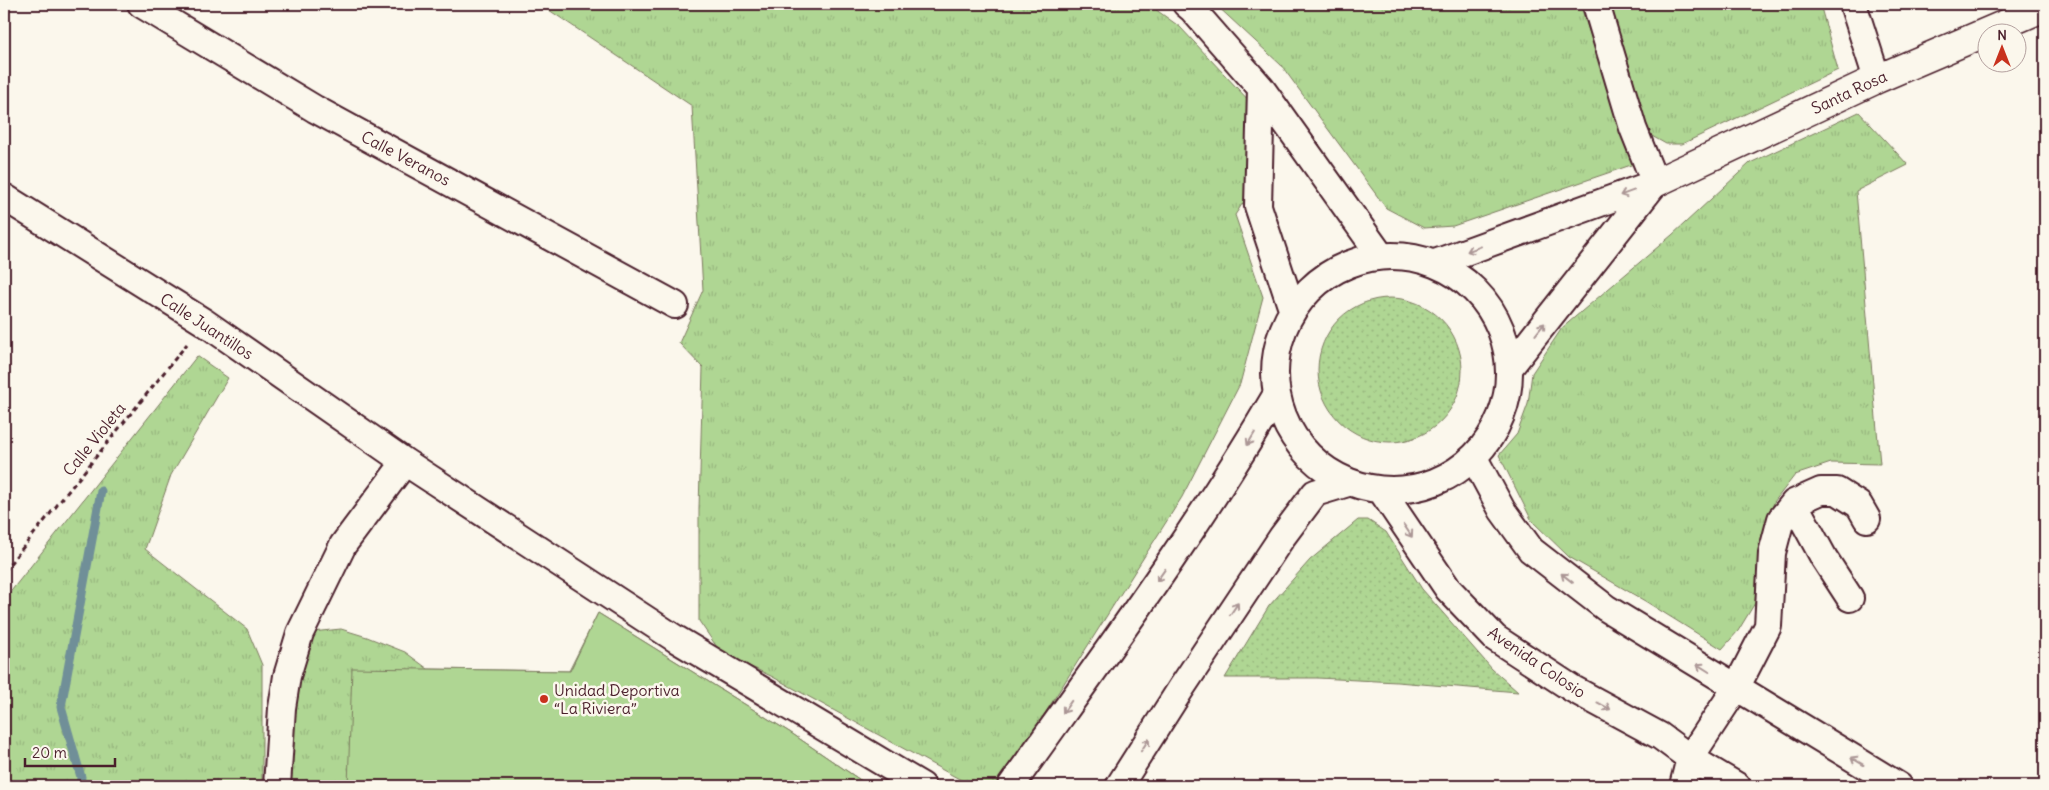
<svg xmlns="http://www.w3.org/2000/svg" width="2049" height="790" viewBox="0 0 2049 790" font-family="Delius,sans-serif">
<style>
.grass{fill:url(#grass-tufts);stroke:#7c7a5f}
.park{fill:url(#park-dots);stroke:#7c7a5f}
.pitch{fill:#afd693;stroke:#7c7a5f}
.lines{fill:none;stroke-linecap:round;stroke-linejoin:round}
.stream{stroke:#6f8f98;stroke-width:9}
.street-casing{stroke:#4a1f2b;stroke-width:30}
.secondary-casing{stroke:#4a1f2b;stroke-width:31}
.path{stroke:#4a1f2b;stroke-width:3;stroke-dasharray:5 4;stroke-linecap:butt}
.street{stroke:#fbf7ec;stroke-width:26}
.secondary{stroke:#fbf7ec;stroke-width:28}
.oneway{stroke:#ab9695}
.poi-dot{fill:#c8321e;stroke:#fbf7ec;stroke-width:2}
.labels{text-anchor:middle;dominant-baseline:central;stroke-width:5;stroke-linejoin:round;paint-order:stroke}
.street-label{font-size:16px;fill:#4a1f2b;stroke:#fbf7ec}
.poi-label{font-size:16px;fill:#4a1f2b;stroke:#fbf7ec;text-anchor:start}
</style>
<defs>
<pattern id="grass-tufts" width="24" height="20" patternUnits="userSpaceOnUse" patternTransform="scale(1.25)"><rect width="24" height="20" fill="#afd693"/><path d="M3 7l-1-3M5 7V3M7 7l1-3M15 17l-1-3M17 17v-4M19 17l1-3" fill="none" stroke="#98b77f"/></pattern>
<pattern id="park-dots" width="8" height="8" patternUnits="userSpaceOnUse" patternTransform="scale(1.25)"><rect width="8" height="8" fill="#afd693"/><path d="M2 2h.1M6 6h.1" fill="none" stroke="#98b77f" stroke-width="1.8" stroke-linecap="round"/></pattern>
</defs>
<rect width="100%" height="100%" fill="#fbf7ec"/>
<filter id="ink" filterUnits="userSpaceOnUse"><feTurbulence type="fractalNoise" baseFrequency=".02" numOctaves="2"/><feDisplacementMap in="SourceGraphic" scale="10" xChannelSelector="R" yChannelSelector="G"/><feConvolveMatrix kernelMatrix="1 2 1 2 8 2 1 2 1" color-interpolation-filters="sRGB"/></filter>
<g filter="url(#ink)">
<!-- grass -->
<path class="grass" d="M540 4H1148L1180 27 1267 120 1252 189 1235 215 1263 297 1240 384 1182 497 999 786H972L771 676 721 653 699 621V508L703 368 679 343 703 290 692 106Z
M1215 4H1580L1634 164 1453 226 1424 228 1386 208 1281 65Z
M1604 4H1820L1838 70 1682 144H1666L1650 135Z
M1859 112 1908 165 1856 191 1880 464 1831 463 1795 475 1774 502 1761 545 1758 598 1738 631 1722 649 1645 601 1569 557 1532 521 1499 455 1517 434 1528 404 1532 373 1562 328 1672 235 1750 163Z
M197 356 228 378 171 475 145 549 247 629 262 665V786H4V600Z
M598 613 791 733 869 786H290L294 687 312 632 341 629 367 637 405 652 428 669 569 671Z"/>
<!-- park -->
<path class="park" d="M1318 370a72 72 0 1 1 144 0a72 72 0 1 1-144 0Z
M1358 520H1368L1386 532 1422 589 1492 669 1518 692 1397 682 1317 678H1225L1269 606 1310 560Z"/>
<!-- pitch -->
<path class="pitch" d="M598 613 791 733 869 786H348L352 668 570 671Z"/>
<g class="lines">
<!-- stream -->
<path class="stream" d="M80 786 81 777 61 707 101 491"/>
<defs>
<path id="street" d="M141 4 315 109 675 305
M1186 4 1192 9 1261 88
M1596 4 1633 128 1655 183
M1853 4 1877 79
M4 197 204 322 405 462 676 639 922 786
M1275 373a117 117 0 1 1 234 0a117 117 0 1 1-234 0Z
M1435 263 1655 183 1510 367
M1292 309 1258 206 1261 88 1381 256
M1474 458 1502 510 1531 550 1606 608 1899 786
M1381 490 1448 589 1495 638 1573 689 1660 736 1690 758 1737 786
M1794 503 1824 558 1850 598
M277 786 282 708 287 676 300 633 343 545 405 462
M1011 786C1102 658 1196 532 1275 397
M1119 786 1182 687 1282 537 1315 493 1348 483
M1683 786 1690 758 1736 688 1768 626 1772 553 1781 519 1794 503 1821 491H1837L1859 505 1867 519"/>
<path id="secondary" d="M1655 183 1877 79 2045 7"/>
</defs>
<!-- street casing -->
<use href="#street" class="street-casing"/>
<!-- secondary casing -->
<use href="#secondary" class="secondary-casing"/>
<!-- path -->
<path class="path" d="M4 571 187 344"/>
<!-- street -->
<use href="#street" class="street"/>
<!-- secondary -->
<use href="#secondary" class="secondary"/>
</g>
<!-- one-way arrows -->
<defs><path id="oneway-shaft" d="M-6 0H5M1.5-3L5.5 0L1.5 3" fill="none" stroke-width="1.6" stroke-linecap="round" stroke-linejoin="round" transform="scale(1.25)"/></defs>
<g class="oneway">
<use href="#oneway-shaft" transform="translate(1627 193) rotate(160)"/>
<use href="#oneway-shaft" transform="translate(1474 249) rotate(160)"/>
<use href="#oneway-shaft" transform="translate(1540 329) rotate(-52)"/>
<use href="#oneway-shaft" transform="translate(1251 439) rotate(121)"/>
<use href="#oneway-shaft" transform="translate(1408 531) rotate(56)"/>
<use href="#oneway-shaft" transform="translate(1161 575) rotate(125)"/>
<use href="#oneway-shaft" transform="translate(1567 578) rotate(-142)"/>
<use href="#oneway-shaft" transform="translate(1234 609) rotate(-56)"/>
<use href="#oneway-shaft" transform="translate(1703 668) rotate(-148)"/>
<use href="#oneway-shaft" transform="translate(1604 706) rotate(28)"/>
<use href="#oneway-shaft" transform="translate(1067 707) rotate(125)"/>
<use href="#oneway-shaft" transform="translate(1145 745) rotate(-57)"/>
<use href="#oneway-shaft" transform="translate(1857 761) rotate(-149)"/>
</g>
</g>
<!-- markers -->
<circle class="poi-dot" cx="544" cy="699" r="5"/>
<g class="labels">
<!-- street labels -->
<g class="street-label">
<text transform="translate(1849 92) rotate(-25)">Santa Rosa</text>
<text transform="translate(406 158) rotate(28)">Calle Veranos</text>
<text transform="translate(207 326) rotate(33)">Calle Juantillos</text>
<text transform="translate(94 439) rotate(-51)">Calle Violeta</text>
<text transform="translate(1537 662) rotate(34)">Avenida Colosio</text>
</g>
<!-- poi labels -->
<g class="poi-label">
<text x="554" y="690">Unidad Deportiva<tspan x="554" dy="18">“La Riviera”</tspan></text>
</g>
</g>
<!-- margin -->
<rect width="2049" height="790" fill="none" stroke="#fbf7ec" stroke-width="20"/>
<rect x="10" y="10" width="2029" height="770" fill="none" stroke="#4a1f2b" stroke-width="2" filter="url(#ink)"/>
<!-- north arrow -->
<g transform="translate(2002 48)"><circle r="24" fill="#fbf7ec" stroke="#b4a19f"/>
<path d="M0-4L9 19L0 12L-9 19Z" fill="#c8321e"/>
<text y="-8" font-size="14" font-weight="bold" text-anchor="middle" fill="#4a1f2b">N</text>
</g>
<!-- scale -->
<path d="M25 758v8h90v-8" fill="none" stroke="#4a1f2b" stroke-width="2.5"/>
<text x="32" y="758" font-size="15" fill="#4a1f2b" stroke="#fbf7ec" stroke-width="4" paint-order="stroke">20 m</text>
</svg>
